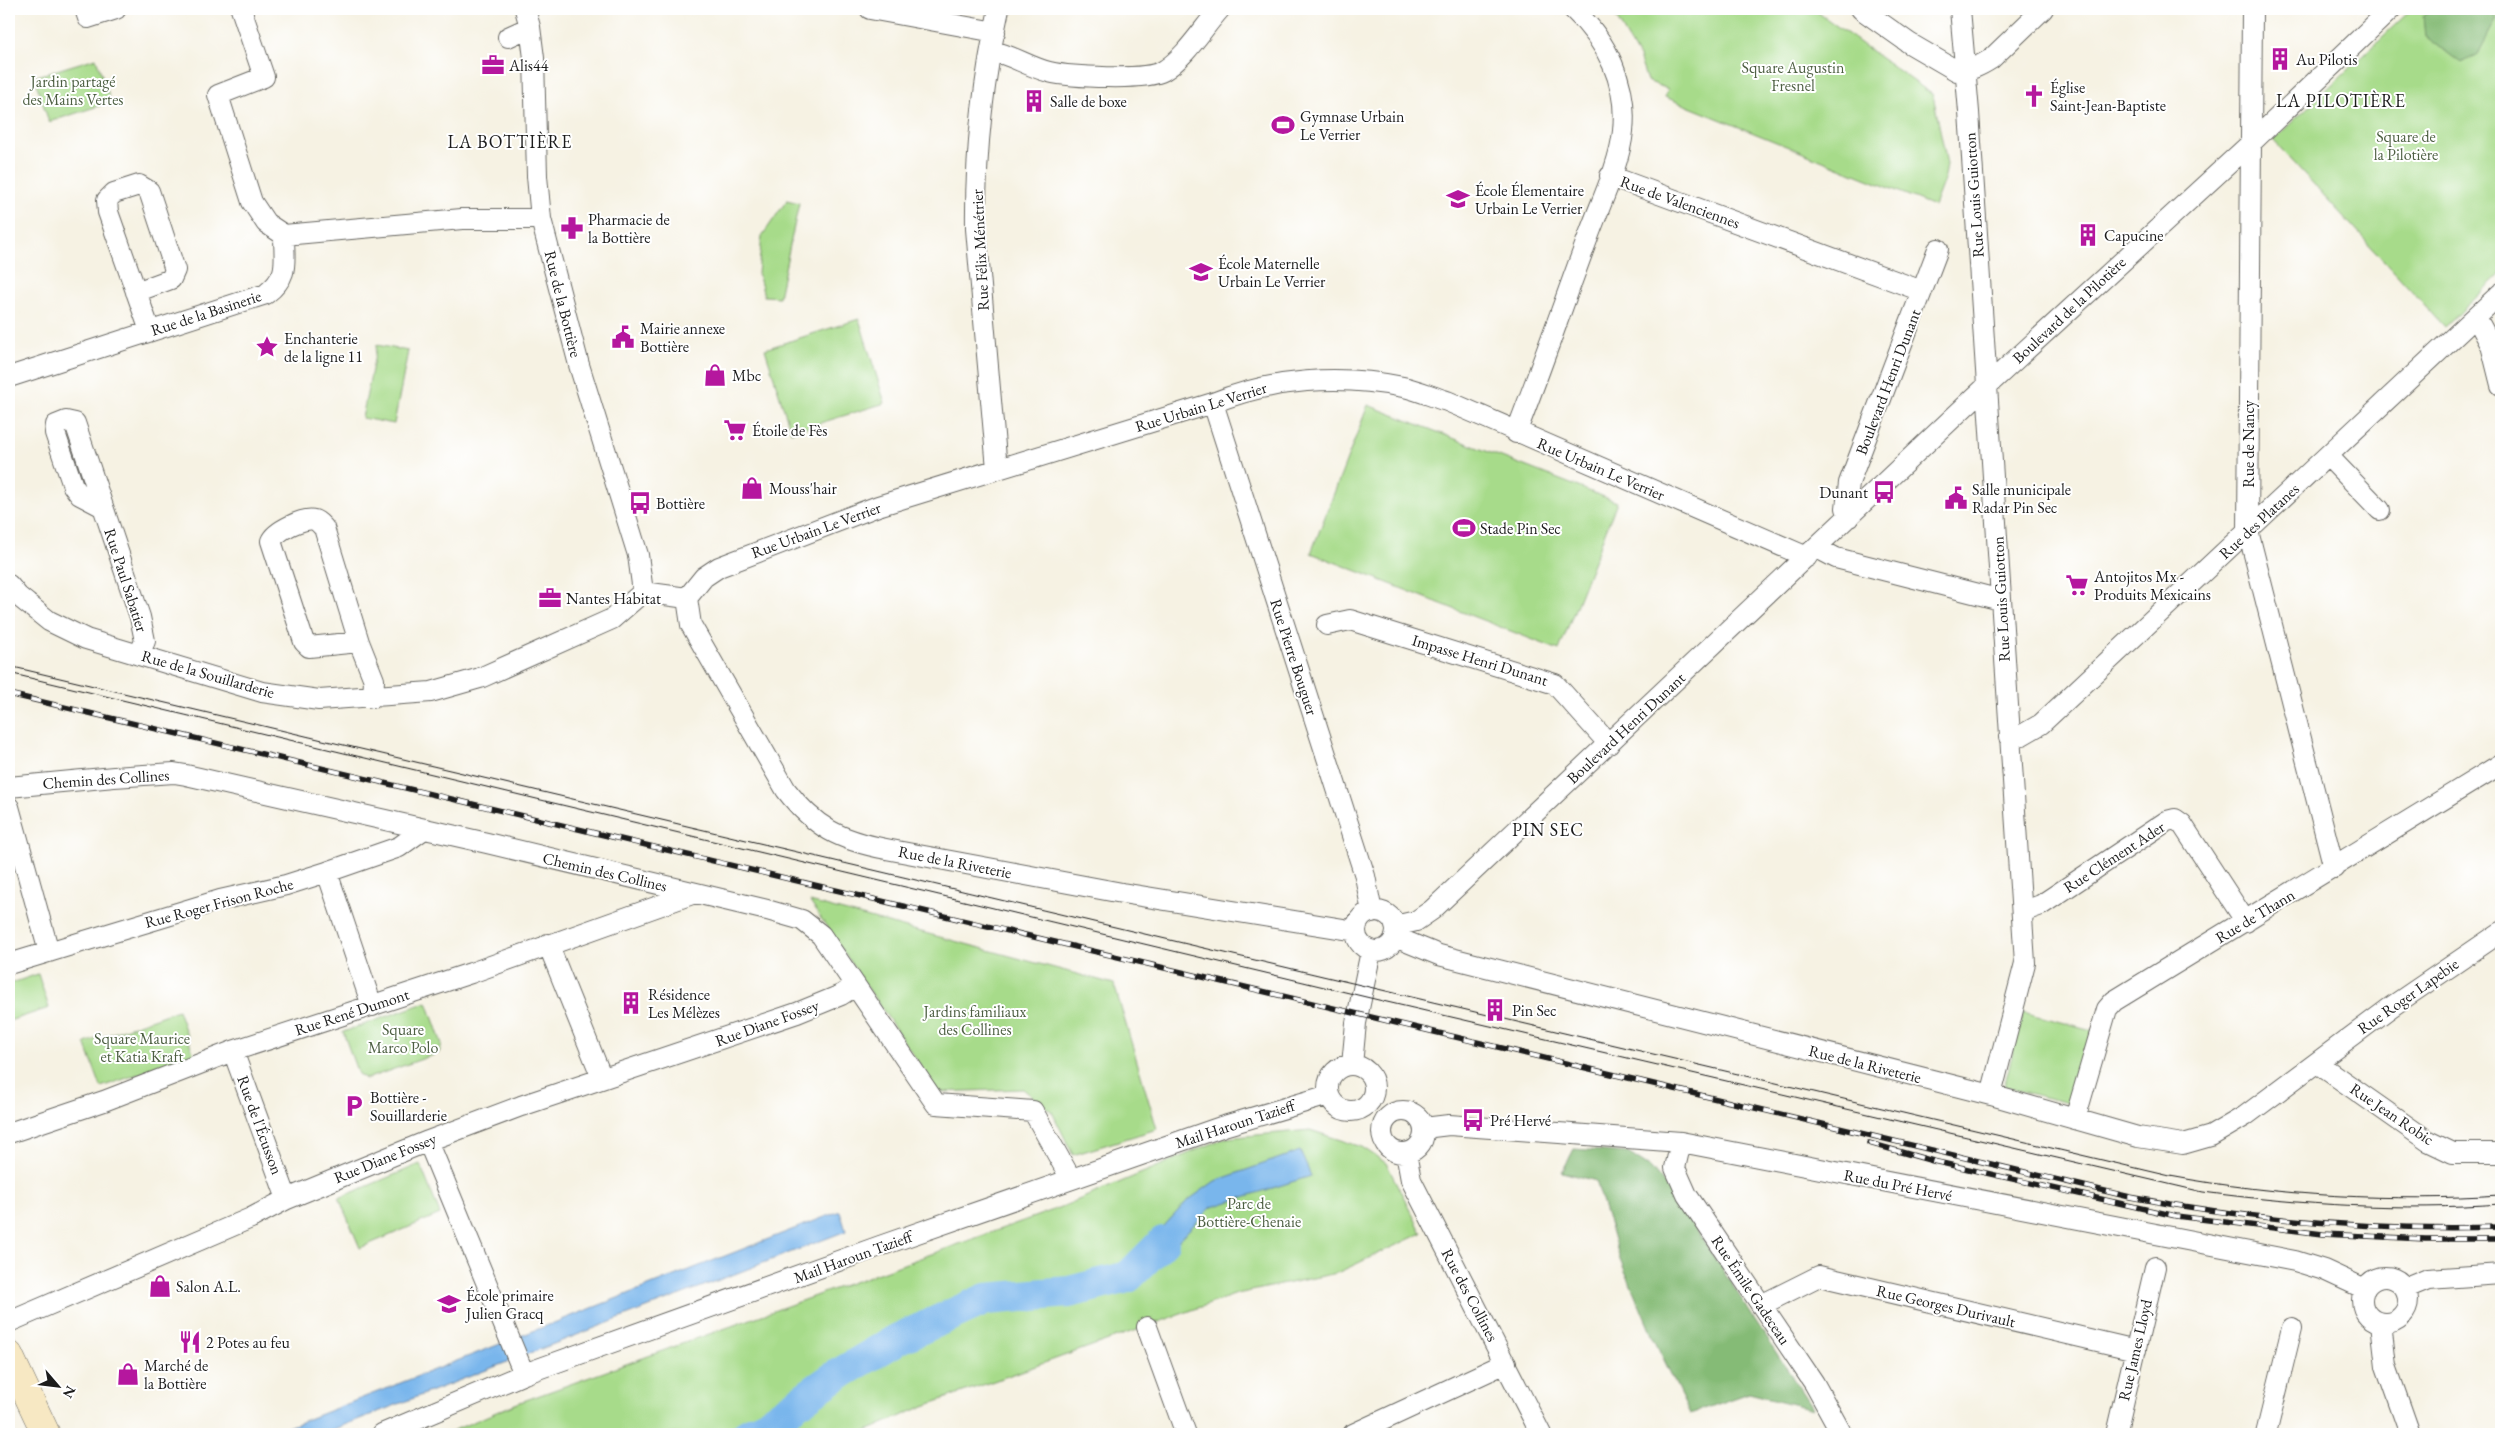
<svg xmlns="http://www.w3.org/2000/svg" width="2510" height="1443" viewBox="0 0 2510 1443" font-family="'EB Garamond',serif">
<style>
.green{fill:#a7db8a;stroke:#627c53}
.forest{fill:#85bb76;stroke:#506c49}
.water{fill:#79b6ec;stroke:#4a6984}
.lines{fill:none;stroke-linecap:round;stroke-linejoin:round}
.river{stroke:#79b6ec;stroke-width:32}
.street-casing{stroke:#686762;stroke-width:22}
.secondary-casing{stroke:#686762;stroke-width:29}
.street{stroke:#fff;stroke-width:20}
.secondary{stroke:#f7e8c3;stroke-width:28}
.tram{stroke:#1c1c1c;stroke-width:1}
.rail-casing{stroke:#1c1c1c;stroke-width:5.5}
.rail{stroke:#fff;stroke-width:4;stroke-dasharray:11;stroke-linecap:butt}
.labels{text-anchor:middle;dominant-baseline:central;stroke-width:4;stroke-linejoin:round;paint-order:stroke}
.poi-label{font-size:16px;fill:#1c1c1c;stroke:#fff;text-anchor:start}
.park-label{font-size:16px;fill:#4d5f42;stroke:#fff}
.street-label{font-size:16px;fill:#1c1c1c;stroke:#fff}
.neighbourhood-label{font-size:18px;letter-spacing:1px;fill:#1c1c1c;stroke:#fff}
</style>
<rect width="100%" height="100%" fill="#fff"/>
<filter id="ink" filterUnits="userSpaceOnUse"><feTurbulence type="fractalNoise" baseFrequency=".02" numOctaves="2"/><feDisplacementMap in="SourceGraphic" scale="10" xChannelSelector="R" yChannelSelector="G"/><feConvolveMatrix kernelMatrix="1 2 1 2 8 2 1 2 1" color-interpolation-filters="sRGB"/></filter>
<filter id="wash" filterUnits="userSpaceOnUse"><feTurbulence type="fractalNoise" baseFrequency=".0096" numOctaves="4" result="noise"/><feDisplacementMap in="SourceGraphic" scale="20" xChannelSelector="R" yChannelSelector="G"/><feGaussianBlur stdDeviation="1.12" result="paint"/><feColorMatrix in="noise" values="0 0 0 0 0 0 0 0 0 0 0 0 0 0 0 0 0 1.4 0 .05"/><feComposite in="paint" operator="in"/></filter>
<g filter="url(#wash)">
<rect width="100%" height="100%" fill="#f6f2e3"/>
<!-- green -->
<path class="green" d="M1611 9H1813L1933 95 1947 164 1945 177 1934 206 1665 97 1668 89 1647 81 1639 57Z
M2412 9H2501V274L2445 327 2273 140Z
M96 58 111 102 49 122 34 77Z
M787 200 799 203 779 297 764 296 758 273 762 236Z
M859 319 885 403 791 432 765 349Z
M377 345 408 351 394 424 362 418Z
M1368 405 1617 502 1559 650 1311 553Z
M810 902 1114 984 1157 1129 1073 1155 1052 1112 1023 1089 938 1092Z
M38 974 49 1008 9 1021V984Z
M427 1002 442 1044 439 1053 366 1079 358 1074 343 1032Z
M178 1010 194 1055 101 1087 85 1043Z
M2023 1012 2092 1030 2072 1104 2004 1087Z
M1310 1130 1362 1147 1386 1163 1422 1233 1337 1273 1237 1294 924 1406 860 1434H445L515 1404 1059 1208 1225 1138Z
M420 1164 440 1214 360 1248 339 1198Z"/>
<!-- forest -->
<path class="forest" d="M2431 9H2491L2497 18 2477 56 2461 63 2425 36 2423 16Z
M1574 1149 1628 1153 1651 1168 1675 1197 1813 1409 1749 1393 1690 1414 1652 1335 1620 1259 1596 1181 1562 1172Z"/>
<!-- water -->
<path class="water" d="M1300 1151 1311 1176 1212 1207 1137 1281 1129 1264 1187 1201 1215 1181Z
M840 1211 846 1231 321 1434H270Z"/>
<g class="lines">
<!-- river -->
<path class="river" d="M747 1434 766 1425 834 1377 898 1339 986 1299 1069 1292 1128 1277 1163 1242"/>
</g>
</g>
<g filter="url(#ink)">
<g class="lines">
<defs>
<path id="street" d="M85 9 88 18 116 9
M241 9 264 77 218 95 252 202 266 223 284 235
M525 9 530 27 534 58 537 176 541 219 579 365 638 555 643 592
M870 9 995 32
M1861 9 1909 43 1957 71C1970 71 1980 66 1991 59L2043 9
M1960 9 1969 112 2025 963 1991 1095
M2252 9 2248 531 2334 868
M508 37 530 27
M992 51C1012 55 1029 67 1049 72 1070 77 1146 81 1163 71 1186 57 1202 29 1220 9
M1610 176 1922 291
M136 292 171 279 175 270 149 191 139 185 114 193 107 200 108 212 150 331
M2476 317 2491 345 2501 385
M9 377 266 294C290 275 284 263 284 235L462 219H541
M1213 403 1365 876 1372 912
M1516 433C1542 366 1565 299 1590 232 1601 202 1620 163 1623 131 1628 84 1607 41 1573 9
M2328 456 2380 510
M997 469 976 229C975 155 983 81 999 9
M101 506 80 495 73 486 55 433 56 425 66 421 75 423 140 617 145 641 139 655
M1849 517 1846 508 1849 483 1938 249
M1817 548 1836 558 2001 600
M9 585 18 596 49 621 86 639 262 692 319 700 431 692 480 678 612 619 643 592
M643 592 687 598
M687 598 704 577 719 567 878 506 1213 403C1273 379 1339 374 1403 387 1418 390 1433 397 1447 401L1807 557
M687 598 691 625 786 790C815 828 840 840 886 849L1122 893 1356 931
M1327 625 1350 620 1555 684 1609 744
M359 642 309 647 304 642 271 541C275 531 304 517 314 520 318 521 320 524 324 528L359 642 374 680 373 698
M2009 737 2022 735 2041 724 2501 293
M9 787 114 777 174 773 186 775 487 843 767 910 802 920 821 935 936 1104 1033 1111 1071 1179
M9 807 49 952
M327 872 372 1006
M1356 931a20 20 0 1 1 40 0a20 20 0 1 1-40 0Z
M2022 912 2041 905 2167 821 2175 819 2182 824 2246 922
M1395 926 1416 921 1432 910 1976 396 2250 144 2391 9
M1395 937 1439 955 1991 1095 2138 1137 2183 1144 2211 1136 2245 1116 2391 1007 2501 932
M548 944 602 1078
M9 964 220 900 286 885 327 872 399 847 424 829
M233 1051 287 1199
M2317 1063 2428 1141 2453 1153H2501
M1328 1088a23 23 0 1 1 46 0a23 23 0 1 1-46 0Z
M1352 1065 1356 1023 1371 951
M1382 1132a21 21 0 1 1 42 0a21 21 0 1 1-42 0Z
M2075 1119 2107 1009 2114 1001 2501 764
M1424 1128 1449 1125 1681 1142 2295 1261 2324 1270 2365 1289
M9 1133 104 1101 233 1051 471 973 695 893
M428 1141 524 1374
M1681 1142 1675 1168 1687 1195 1814 1383 1842 1434
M1406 1153 1411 1180 1541 1434
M2362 1300a23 23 0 1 1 46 0a23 23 0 1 1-46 0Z
M2406 1288 2428 1279 2501 1274
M1761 1305 1819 1276 2136 1350
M9 1322 251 1218 287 1199 428 1141 521 1106 797 1013 841 995 855 986
M2381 1323 2386 1366 2410 1434
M1147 1327 1186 1434
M382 1434 524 1374 880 1246 1224 1126 1329 1095
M1353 1434 1506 1363
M2116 1434 2155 1267
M2266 1434 2292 1328"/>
<path id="secondary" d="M9 1355 46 1434"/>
</defs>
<!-- street casing -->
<use href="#street" class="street-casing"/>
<!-- secondary casing -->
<use href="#secondary" class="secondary-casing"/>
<!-- street -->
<use href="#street" class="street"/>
<!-- secondary -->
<use href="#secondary" class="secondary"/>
<!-- tram -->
<path class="tram" d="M9 666 2170 1176C2276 1196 2394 1202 2501 1195
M9 673 1387 1002 2203 1192C2301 1205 2403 1211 2501 1204"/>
<defs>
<path id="rail" d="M9 694 2130 1197C2253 1220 2376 1231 2501 1227
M1869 1143 1933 1161 2176 1216 2323 1234 2425 1239H2501"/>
</defs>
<!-- rail casing -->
<use href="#rail" class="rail-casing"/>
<!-- rail -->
<use href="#rail" class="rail"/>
</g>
</g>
<!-- icons -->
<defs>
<symbol id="building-bare" viewBox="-9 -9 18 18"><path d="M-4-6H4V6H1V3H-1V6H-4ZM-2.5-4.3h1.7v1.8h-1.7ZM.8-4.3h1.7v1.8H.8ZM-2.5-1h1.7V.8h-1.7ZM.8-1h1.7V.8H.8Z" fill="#b5179e" stroke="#fff" stroke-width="2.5" paint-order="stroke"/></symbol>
<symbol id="office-bare" viewBox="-9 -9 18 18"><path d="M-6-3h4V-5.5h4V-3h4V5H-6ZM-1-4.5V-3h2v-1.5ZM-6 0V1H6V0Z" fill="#b5179e" stroke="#fff" stroke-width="2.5" paint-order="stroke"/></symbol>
<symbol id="church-bare" viewBox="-9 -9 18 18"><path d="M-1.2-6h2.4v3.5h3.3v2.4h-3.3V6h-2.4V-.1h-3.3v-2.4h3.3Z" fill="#b5179e" stroke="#fff" stroke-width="2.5" paint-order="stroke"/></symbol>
<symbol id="stadium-bare" viewBox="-9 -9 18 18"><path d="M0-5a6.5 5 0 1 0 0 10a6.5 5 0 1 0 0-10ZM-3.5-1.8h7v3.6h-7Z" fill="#b5179e" stroke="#fff" stroke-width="2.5" paint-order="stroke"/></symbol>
<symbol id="school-bare" viewBox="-9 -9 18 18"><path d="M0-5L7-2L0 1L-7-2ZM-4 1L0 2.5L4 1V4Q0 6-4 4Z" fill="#b5179e" stroke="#fff" stroke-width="2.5" paint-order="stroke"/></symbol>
<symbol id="pharmacy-bare" viewBox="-9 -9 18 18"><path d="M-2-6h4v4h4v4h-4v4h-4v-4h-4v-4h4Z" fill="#b5179e" stroke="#fff" stroke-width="2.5" paint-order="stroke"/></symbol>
<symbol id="civic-bare" viewBox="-9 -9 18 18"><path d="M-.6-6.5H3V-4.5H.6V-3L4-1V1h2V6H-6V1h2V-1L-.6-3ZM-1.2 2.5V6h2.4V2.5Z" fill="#b5179e" stroke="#fff" stroke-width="2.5" paint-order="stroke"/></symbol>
<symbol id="sight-bare" viewBox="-9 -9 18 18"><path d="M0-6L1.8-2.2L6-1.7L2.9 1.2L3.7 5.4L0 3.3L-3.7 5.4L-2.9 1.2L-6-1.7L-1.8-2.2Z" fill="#b5179e" stroke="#fff" stroke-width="2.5" paint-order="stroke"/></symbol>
<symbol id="shop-bare" viewBox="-9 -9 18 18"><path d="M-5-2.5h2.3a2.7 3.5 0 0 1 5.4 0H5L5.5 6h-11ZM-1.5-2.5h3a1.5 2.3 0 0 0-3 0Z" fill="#b5179e" stroke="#fff" stroke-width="2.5" paint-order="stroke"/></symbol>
<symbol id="supermarket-bare" viewBox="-9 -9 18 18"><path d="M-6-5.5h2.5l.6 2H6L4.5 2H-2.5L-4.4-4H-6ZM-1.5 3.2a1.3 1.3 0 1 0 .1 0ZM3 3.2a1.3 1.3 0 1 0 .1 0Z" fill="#b5179e" stroke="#fff" stroke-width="2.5" paint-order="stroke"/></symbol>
<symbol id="bus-bare" viewBox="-9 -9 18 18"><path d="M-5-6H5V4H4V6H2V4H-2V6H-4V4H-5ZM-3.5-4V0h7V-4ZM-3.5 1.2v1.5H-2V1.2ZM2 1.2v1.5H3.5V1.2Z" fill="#b5179e" stroke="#fff" stroke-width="2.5" paint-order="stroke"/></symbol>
<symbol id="parking-bare" viewBox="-9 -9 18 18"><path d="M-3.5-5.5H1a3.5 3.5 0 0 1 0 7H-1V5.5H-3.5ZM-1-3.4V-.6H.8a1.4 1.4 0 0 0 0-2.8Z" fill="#b5179e" stroke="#fff" stroke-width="2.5" paint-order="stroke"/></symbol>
<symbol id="restaurant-bare" viewBox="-9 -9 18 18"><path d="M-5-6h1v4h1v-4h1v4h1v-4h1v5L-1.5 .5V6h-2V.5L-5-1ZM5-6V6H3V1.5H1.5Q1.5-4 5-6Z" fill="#b5179e" stroke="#fff" stroke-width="2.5" paint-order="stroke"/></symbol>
</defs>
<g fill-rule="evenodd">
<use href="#building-bare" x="2264" y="43" width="32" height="32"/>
<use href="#office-bare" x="477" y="49" width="32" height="32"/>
<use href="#church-bare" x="2018" y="80" width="32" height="32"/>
<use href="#building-bare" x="1018" y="85" width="32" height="32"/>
<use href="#stadium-bare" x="1267" y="109" width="32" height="32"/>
<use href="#school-bare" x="1442" y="183" width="32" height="32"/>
<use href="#pharmacy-bare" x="556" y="212" width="32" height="32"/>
<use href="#building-bare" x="2072" y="219" width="32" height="32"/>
<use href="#school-bare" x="1185" y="256" width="32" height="32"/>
<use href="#civic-bare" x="607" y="321" width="32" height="32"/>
<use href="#sight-bare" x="251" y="331" width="32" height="32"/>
<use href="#shop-bare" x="699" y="359" width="32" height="32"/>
<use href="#supermarket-bare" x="719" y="414" width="32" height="32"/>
<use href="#shop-bare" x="736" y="472" width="32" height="32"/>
<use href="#bus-bare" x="1868" y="476" width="32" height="32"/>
<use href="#civic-bare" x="1940" y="482" width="32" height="32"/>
<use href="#bus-bare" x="624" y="487" width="32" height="32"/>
<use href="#stadium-bare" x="1448" y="512" width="32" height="32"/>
<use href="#supermarket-bare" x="2061" y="569" width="32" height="32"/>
<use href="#office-bare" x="534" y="582" width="32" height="32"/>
<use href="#building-bare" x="615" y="987" width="32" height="32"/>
<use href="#building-bare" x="1479" y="994" width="32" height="32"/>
<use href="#parking-bare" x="338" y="1090" width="32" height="32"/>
<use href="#bus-bare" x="1457" y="1104" width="32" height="32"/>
<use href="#shop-bare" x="144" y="1270" width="32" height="32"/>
<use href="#school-bare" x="433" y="1288" width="32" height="32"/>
<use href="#restaurant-bare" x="174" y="1326" width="32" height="32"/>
<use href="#shop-bare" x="112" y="1358" width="32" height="32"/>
</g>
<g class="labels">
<!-- poi labels -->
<g class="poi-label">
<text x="2296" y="59">Au Pilotis</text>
<text x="509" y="65">Alis44</text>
<text x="2050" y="87">Église<tspan x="2050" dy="18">Saint-Jean-Baptiste</tspan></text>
<text x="1050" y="101">Salle de boxe</text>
<text x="1300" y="116">Gymnase Urbain<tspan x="1300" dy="18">Le Verrier</tspan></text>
<text x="1475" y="190">École Élementaire<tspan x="1475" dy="18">Urbain Le Verrier</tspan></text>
<text x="588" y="219">Pharmacie de<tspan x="588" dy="18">la Bottière</tspan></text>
<text x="2104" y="235">Capucine</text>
<text x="1218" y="263">École Maternelle<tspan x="1218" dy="18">Urbain Le Verrier</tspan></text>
<text x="640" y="328">Mairie annexe<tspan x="640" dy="18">Bottière</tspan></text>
<text x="284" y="338">Enchanterie<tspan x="284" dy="18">de la ligne 11</tspan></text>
<text x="732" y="375">Mbc</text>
<text x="752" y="430">Étoile de Fès</text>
<text x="769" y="488">Mouss'hair</text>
<text x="1972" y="489">Salle municipale<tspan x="1972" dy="18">Radar Pin Sec</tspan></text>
<text x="1868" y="492" text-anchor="end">Dunant</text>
<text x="656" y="503">Bottière</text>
<text x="1480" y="528">Stade Pin Sec</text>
<text x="2094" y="576">Antojitos Mx -<tspan x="2094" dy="18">Produits Mexicains</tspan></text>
<text x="566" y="598">Nantes Habitat</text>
<text x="648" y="994">Résidence<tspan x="648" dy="18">Les Mélèzes</tspan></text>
<text x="1512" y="1010">Pin Sec</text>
<text x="370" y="1097">Bottière -<tspan x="370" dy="18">Souillarderie</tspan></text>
<text x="1490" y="1120">Pré Hervé</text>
<text x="176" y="1286">Salon A.L.</text>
<text x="466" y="1295">École primaire<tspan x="466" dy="18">Julien Gracq</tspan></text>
<text x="206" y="1342">2 Potes au feu</text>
<text x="144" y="1365">Marché de<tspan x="144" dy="18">la Bottière</tspan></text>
</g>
<!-- park labels -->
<g class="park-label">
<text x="1793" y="67">Square Augustin<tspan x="1793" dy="18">Fresnel</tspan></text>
<text x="73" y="81">Jardin partagé<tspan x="73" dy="18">des Mains Vertes</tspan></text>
<text x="2406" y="136">Square de<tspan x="2406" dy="18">la Pilotière</tspan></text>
<text x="975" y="1011">Jardins familiaux<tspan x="975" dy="18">des Collines</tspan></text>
<text x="403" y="1029">Square<tspan x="403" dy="18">Marco Polo</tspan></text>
<text x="142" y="1038">Square Maurice<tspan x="142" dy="18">et Katia Kraft</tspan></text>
<text x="1249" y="1203">Parc de<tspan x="1249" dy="18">Bottière-Chenaie</tspan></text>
</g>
<!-- street labels -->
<g class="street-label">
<text transform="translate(1974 195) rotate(-94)">Rue Louis Guiotton</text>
<text transform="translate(1680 202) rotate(20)">Rue de Valenciennes</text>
<text transform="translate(980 250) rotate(-93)">Rue Félix Ménétrier</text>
<text transform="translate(563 304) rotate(76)">Rue de la Bottière</text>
<text transform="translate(2069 310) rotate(-43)">Boulevard de la Pilotière</text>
<text transform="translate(206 313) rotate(-18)">Rue de la Basinerie</text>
<text transform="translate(1888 382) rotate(-69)">Boulevard Henri Dunant</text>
<text transform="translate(1201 407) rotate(-17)">Rue Urbain Le Verrier</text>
<text transform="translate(2248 444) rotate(-90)">Rue de Nancy</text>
<text transform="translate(1601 469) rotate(23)">Rue Urbain Le Verrier</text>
<text transform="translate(2259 521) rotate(-43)">Rue des Platanes</text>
<text transform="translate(816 530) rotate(-20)">Rue Urbain Le Verrier</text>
<text transform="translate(126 580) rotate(72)">Rue Paul Sabatier</text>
<text transform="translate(2001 599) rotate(-93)">Rue Louis Guiotton</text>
<text transform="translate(1294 657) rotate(72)">Rue Pierre Bouguer</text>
<text transform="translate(1480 660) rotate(17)">Impasse Henri Dunant</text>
<text transform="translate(208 674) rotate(16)">Rue de la Souillarderie</text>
<text transform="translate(1626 728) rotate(-43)">Boulevard Henri Dunant</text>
<text transform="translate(106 779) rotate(-4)">Chemin des Collines</text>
<text transform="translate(2114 857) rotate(-33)">Rue Clément Ader</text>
<text transform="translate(955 862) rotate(11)">Rue de la Riveterie</text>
<text transform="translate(605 872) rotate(13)">Chemin des Collines</text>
<text transform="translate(219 903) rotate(-15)">Rue Roger Frison Roche</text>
<text transform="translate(2255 916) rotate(-31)">Rue de Thann</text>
<text transform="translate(2408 996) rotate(-35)">Rue Roger Lapebie</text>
<text transform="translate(352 1012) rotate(-18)">Rue René Dumont</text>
<text transform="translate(767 1023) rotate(-20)">Rue Diane Fossey</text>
<text transform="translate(1865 1064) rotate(14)">Rue de la Riveterie</text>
<text transform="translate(2392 1114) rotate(34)">Rue Jean Robic</text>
<text transform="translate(1235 1124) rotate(-18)">Mail Haroun Tazieff</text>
<text transform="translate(260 1125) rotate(70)">Rue de l'Écusson</text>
<text transform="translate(385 1158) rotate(-22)">Rue Diane Fossey</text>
<text transform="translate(1898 1185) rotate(11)">Rue du Pré Hervé</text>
<text transform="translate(853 1257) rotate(-20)">Mail Haroun Tazieff</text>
<text transform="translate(1751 1290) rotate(56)">Rue Émile Gadeceau</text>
<text transform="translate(1470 1295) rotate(62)">Rue des Collines</text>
<text transform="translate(1946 1306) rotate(13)">Rue Georges Durivault</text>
<text transform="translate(2135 1350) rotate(-77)">Rue James Lloyd</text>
</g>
<!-- neighbourhood labels -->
<g class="neighbourhood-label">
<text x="2341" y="100">LA PILOTIÈRE</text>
<text x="510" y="141">LA BOTTIÈRE</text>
<text x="1548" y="829">PIN SEC</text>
</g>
</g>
<!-- margin -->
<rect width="2510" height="1443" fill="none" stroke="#fff" stroke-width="30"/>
<!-- north arrow -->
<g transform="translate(58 1386) rotate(118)" stroke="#ffffff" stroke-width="4" paint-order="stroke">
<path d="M0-4L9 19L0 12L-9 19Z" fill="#1c1c1c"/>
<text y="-8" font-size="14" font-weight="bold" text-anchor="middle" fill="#1c1c1c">N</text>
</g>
</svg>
